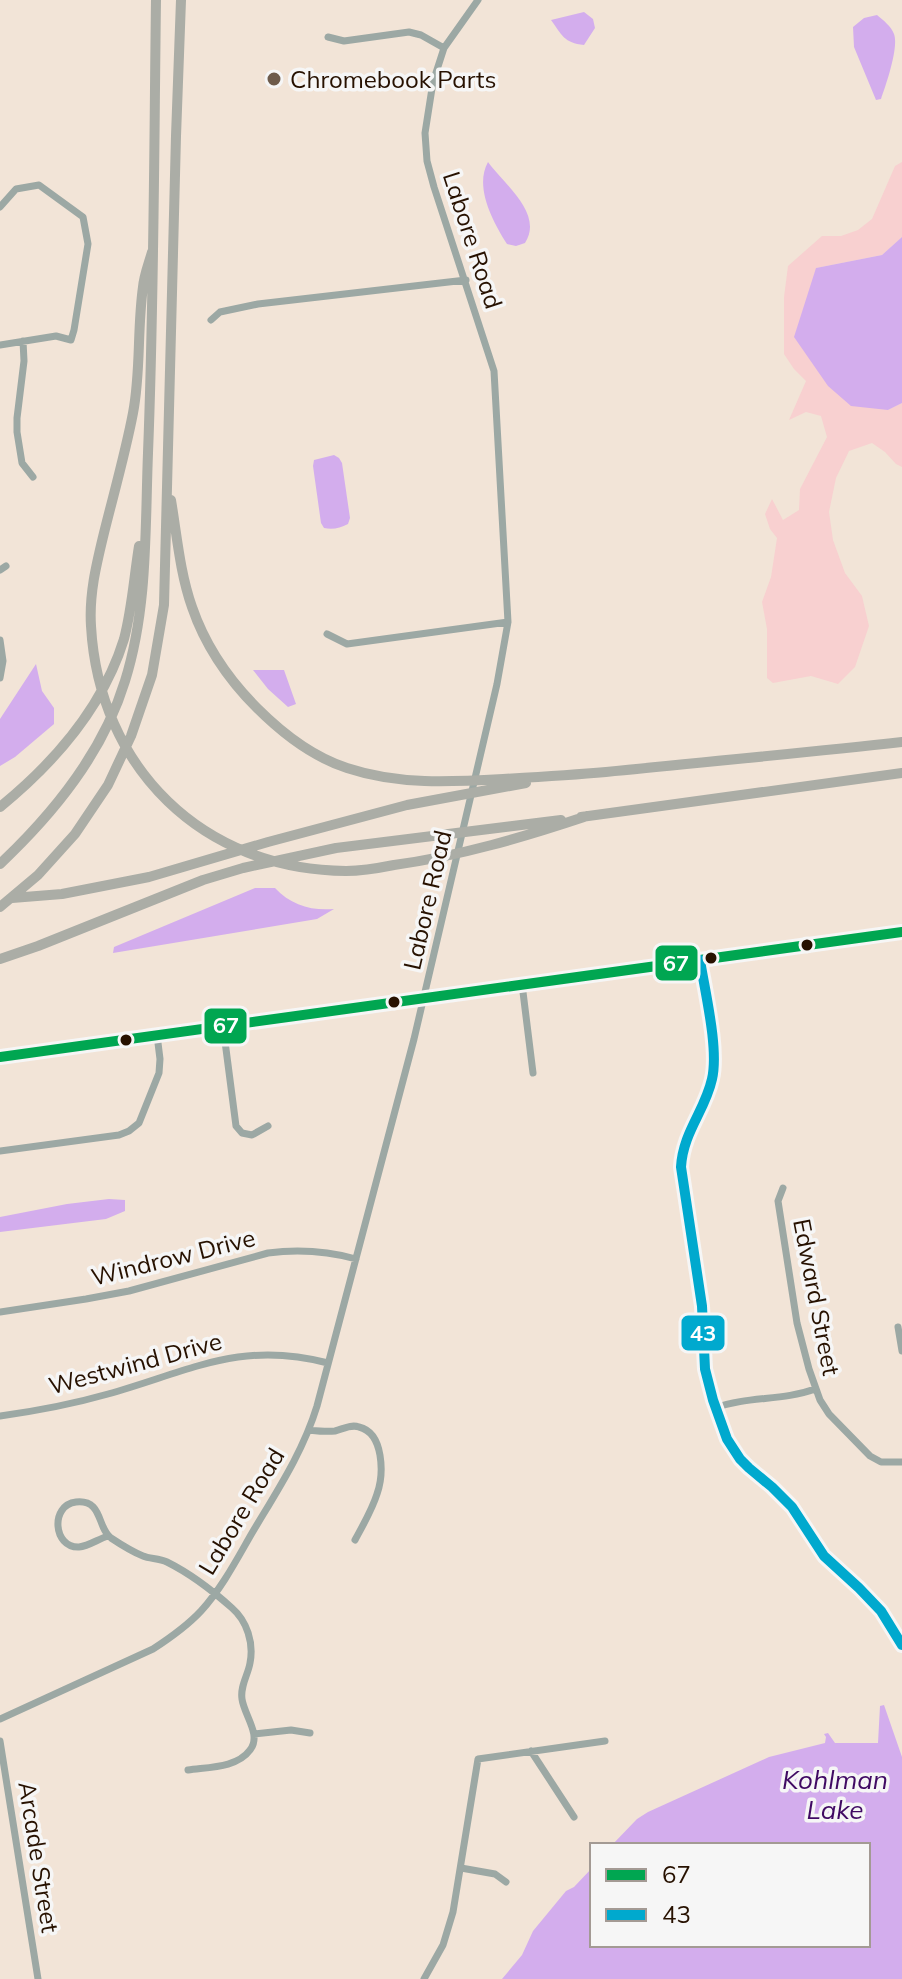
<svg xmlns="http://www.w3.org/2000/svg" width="902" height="1979" viewBox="0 0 902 1979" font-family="Mulish,sans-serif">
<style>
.green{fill:#f8d0d0}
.water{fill:#d3aded}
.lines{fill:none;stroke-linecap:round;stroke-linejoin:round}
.minor{stroke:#9ca8a4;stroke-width:7}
.highway{stroke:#abada6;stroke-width:10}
.bus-1-casing{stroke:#f6f6f6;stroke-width:16}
.bus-2-casing{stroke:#f6f6f6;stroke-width:16}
.bus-1{stroke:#00a651;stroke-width:10}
.bus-2{stroke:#00a9ce;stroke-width:10}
.poi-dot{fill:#6e5b4b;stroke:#f6f6f6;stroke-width:3}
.bus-dot{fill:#271100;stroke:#f6f6f6;stroke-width:3}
.labels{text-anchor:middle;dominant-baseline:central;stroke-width:7;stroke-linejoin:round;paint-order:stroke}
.poi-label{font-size:24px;fill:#271100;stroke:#f6f6f6;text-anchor:start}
.street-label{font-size:24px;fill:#271100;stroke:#f6f6f6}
.water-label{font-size:26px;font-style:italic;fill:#400a63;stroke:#f6f6f6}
.line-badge{stroke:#f6f6f6;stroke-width:3}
.badge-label{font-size:22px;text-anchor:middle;font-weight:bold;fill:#fff}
</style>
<rect width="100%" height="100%" fill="#f2e4d7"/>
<!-- green -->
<path class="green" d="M902 162V237L882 255 816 268 888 410 902 403V467L896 464 885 452 872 443 849 451 836 478 829 512 833 540 845 573 862 596 869 626 855 667 838 684 811 676 773 683 767 678V629L762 602 771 577 777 538 770 529 765 514 772 499 783 520 799 510 800 489 827 437 821 416 806 412 789 420 806 381 794 369 784 354V297L788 266 822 236H841L858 230 872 219 895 166Z"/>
<!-- water -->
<path class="water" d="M584 12 593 19 595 28 584 45C564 43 562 35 551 20Z
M877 15C883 20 891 26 894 34 899 47 886 85 881 99L876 100 854 47 853 27 864 18Z
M488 162C504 184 544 214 525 243L516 246 507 244C493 222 474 187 488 162Z
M902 237V403L888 410 851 406 828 386 794 337 816 268 882 255Z
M334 455 339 458 342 463 350 518 348 524C340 528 333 530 324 528L321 523 313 466 314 460Z
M36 664 42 691 54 708V724L15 757 0 766V719Z
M253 670H284L296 704 288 707 268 689Z
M255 888H275C291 905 311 911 334 909L317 919 113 953 114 947Z
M109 1199 125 1200V1211L106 1219 0 1232V1217L67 1204Z
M884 1705 902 1757V1979H502L522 1955 533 1931 566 1891 574 1887 592 1868V1945H868V1845H612L637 1819 648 1812 769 1757 825 1743 826 1737 824 1734 828 1733 835 1743H878L880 1706Z"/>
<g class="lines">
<!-- minor -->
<path class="minor" d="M328 37 344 41 409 32 421 35 444 48
M0 207 16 189 39 185 83 217 88 244 74 330 71 340 56 336 0 345
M211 320 220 312 258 304 466 280
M23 341 24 361 17 418V432L22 463 33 477
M0 570 6 566
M327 634 347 644 508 622
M0 640 3 661 0 678
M700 960C705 992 719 1049 712 1079 705 1111 683 1132 681 1167L702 1306 705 1369 713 1400 727 1439 740 1459 749 1468 772 1487 792 1507 824 1556 859 1588 881 1611 902 1645
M522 984 533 1073
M223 1026 236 1126 242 1133 252 1135 268 1126
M0 1057 902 932
M0 1151 119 1135 129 1131 139 1123 159 1073 160 1059 157 1035
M783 1188 778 1201 797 1323 809 1369 820 1400 829 1414 870 1456 881 1462H902
M0 1312 86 1299 129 1291 268 1253C299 1249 327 1251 356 1259
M898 1327 902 1351
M715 1408C748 1396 782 1401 815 1389
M0 1416C36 1411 73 1404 108 1394 190 1371 240 1340 328 1363
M309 1430C318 1431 326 1432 335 1431 343 1429 351 1424 359 1427 384 1433 384 1474 377 1494 372 1510 363 1525 355 1540
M108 1536C98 1539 89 1546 79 1547 53 1548 50 1505 76 1502 103 1499 97 1528 111 1538 120 1544 133 1552 143 1556 150 1559 159 1558 167 1562 189 1573 213 1591 232 1608 247 1621 254 1643 250 1663 248 1675 240 1686 242 1699 244 1715 262 1735 250 1750 237 1768 208 1767 188 1770
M0 1719 153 1649C170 1638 187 1626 201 1611 222 1588 237 1559 252 1533 277 1491 303 1452 317 1406L414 1039 497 684 508 622 494 371 434 187 427 161 425 133 433 82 444 48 478 0
M254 1734 291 1730 310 1733
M0 1741 38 1979
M531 1751 574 1817
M461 1868 495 1874 506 1882
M424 1979 443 1945 453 1912 478 1759 605 1741"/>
<!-- highway -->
<path class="highway" d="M152 252C149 263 144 275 143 287 137 329 141 372 133 413 125 455 113 496 103 537 96 566 89 595 91 626 99 768 203 870 346 871 362 871 379 868 394 865 460 856 524 837 587 816
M171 500C177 536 180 573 192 607 205 645 229 680 257 708 282 733 313 757 347 768 398 785 451 782 503 779 538 777 572 775 606 772 705 762 804 753 902 742
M0 807C54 763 103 707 124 639 132 609 134 577 139 546
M581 817 902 773
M0 864C54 813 103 753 125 681 148 608 145 529 148 453 154 302 154 151 156 0
M12 898 62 894 149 877 268 842 407 805 526 783
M0 907 38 875 75 834 108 785 131 736 152 675 164 605 176 136 181 0
M0 959 38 946 203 880 243 868 336 848 561 820"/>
<defs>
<path id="bus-1" d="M0 1057 902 932"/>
<path id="bus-2" d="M700 960C705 992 719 1049 712 1079 705 1111 683 1132 681 1167L702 1306 705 1369 713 1400 727 1439 740 1459 749 1468 772 1487 792 1507 824 1556 859 1588 881 1611 902 1645"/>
</defs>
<!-- bus-1 casing -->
<use href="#bus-1" class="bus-1-casing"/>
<!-- bus-2 casing -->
<use href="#bus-2" class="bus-2-casing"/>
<!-- bus-1 -->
<use href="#bus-1" class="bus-1"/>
<!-- bus-2 -->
<use href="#bus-2" class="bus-2"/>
</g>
<!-- markers -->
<circle class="poi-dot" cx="274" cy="79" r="8"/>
<g class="bus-dot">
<circle cx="807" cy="945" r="7"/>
<circle cx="711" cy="958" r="7"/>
<circle cx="394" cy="1002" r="7"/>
<circle cx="126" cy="1040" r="7"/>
</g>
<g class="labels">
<!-- poi labels -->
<g class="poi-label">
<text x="290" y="79">Chromebook Parts</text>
</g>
<!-- street labels -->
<g class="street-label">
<text transform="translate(473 240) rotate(72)">Labore Road</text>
<text transform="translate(427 900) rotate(-77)">Labore Road</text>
<text transform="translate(173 1257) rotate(-14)">Windrow Drive</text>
<text transform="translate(817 1297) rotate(79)">Edward Street</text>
<text transform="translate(135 1363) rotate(-15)">Westwind Drive</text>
<text transform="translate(241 1511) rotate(-59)">Labore Road</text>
<text transform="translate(39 1857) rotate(81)">Arcade Street</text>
</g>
<!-- water labels -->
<g class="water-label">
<text x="835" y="1779">Kohlman<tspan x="835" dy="30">Lake</tspan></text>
</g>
</g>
<g class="line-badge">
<rect x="654" y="944" width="45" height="38" rx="8" fill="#00a651"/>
<rect x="203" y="1007" width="45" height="38" rx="8" fill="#00a651"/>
<rect x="680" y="1314" width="46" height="38" rx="8" fill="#00a9ce"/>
</g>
<g class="badge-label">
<text x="676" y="971">67</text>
<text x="226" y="1033">67</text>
<text x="703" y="1341">43</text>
</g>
<!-- legend -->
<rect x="590" y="1843" width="280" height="104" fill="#f6f6f6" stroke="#a39a94" stroke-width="2"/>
<rect x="606" y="1869" width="40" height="12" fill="#00a651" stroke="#a39a94" stroke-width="2"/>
<text x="662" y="1883" font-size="24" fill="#271100">67</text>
<rect x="606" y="1909" width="40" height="12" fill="#00a9ce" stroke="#a39a94" stroke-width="2"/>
<text x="662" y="1923" font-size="24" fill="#271100">43</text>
</svg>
